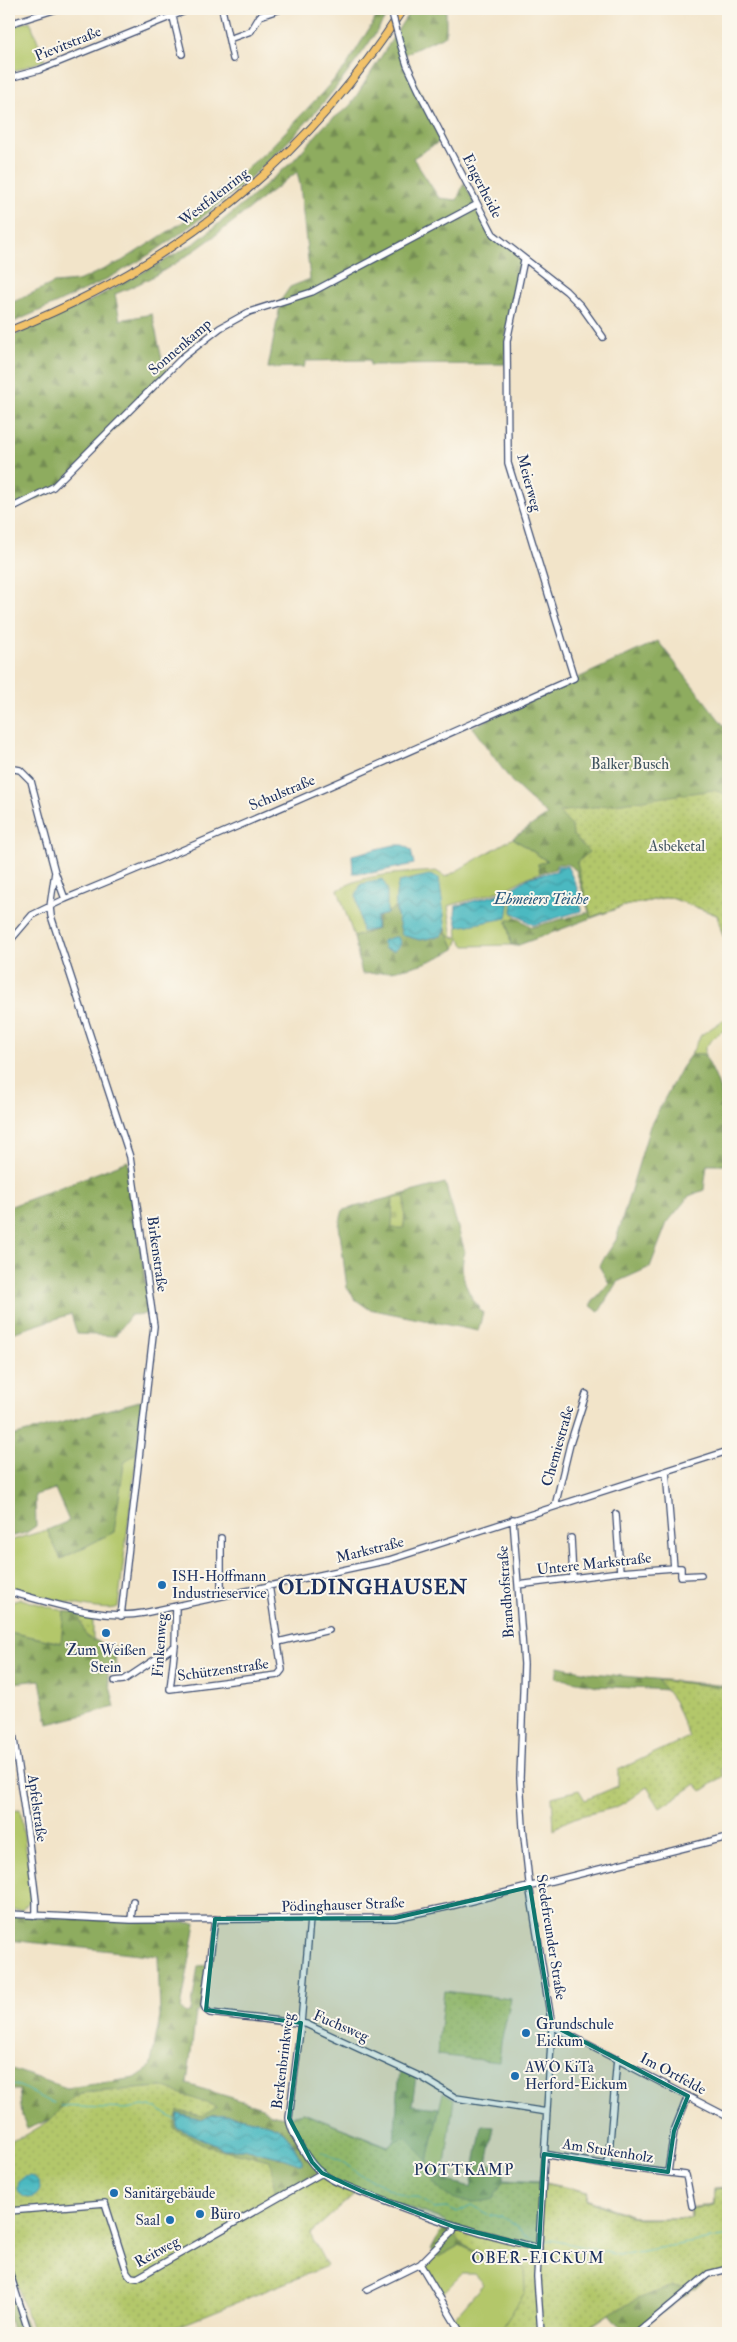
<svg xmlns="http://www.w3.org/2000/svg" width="737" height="2342" viewBox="0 0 737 2342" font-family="'IM FELL Double Pica',serif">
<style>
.grass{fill:#b3c76b;stroke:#677b64}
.forest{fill:url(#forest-firs);stroke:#546e5e;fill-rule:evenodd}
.cemetery{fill:url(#cemetery-stones);stroke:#677b64}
.park{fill:url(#park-dots);stroke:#677b64}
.water{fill:url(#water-waves);stroke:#337490}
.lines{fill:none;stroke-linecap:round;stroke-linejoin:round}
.stream{stroke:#4bb9c1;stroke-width:1}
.minor-casing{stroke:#3b4a6e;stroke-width:8}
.major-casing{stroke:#3b4a6e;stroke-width:9}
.minor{stroke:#fff;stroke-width:5.5}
.major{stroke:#f2c26a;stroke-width:7}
.minor-bridge-casing{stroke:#3b4a6e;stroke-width:8;stroke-linecap:butt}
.minor-bridge{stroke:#fff;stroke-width:5.5}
.marked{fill:#0f766e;fill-opacity:0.2;stroke:#0f766e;stroke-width:4;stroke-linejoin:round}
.poi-dot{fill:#1f6fb2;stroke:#fbf7ec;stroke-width:2}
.labels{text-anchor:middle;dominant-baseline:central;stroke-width:4;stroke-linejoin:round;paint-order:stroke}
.street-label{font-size:15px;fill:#1b2f5e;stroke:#fbf7ec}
.park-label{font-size:15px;fill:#415561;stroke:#fbf7ec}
.poi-label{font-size:15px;fill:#1b2f5e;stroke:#fbf7ec;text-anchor:start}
.water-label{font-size:16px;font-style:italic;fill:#29587c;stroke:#fbf7ec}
.neighbourhood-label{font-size:16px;letter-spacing:1px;fill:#1b2f5e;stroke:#fbf7ec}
.district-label{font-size:20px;font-weight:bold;letter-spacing:1px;fill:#1b2f5e;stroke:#fbf7ec}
</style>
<defs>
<pattern id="forest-firs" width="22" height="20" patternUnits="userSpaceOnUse" patternTransform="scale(1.25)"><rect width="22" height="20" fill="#8eac5f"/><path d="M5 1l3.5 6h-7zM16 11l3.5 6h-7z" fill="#738c52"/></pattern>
<pattern id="cemetery-stones" width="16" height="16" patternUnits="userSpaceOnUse" patternTransform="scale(1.25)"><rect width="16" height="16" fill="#b3c76b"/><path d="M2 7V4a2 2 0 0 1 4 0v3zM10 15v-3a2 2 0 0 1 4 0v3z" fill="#99ab5f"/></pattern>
<pattern id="park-dots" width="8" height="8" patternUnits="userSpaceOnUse" patternTransform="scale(1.25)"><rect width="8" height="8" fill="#b3c76b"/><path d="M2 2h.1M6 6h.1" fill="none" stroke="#99ab5f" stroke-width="1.8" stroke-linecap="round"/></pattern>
<pattern id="water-waves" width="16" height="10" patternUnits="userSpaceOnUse" patternTransform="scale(1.25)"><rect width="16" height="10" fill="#4bb9c1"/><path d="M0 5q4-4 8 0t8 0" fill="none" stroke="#3e97a0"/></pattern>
</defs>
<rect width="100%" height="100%" fill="#fbf7ec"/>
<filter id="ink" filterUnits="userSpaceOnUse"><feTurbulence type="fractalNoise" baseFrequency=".02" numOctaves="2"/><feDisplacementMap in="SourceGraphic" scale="10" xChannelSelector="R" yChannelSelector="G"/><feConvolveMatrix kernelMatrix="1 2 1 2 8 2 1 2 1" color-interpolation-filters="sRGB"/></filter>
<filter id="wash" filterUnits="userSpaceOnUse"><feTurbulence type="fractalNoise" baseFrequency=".0096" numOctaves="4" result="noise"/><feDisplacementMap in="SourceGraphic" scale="20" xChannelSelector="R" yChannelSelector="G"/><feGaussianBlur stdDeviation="1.12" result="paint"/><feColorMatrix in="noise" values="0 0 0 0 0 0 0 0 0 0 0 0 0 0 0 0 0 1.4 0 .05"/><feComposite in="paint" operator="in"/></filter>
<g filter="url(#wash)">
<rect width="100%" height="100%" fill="#f2e4c9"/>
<!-- grass -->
<path class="grass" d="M30 21 45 60 9 73V27Z
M513 838 548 862 538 864 540 873 530 876 504 890 448 906 453 938 458 937 456 906 505 892 514 887 512 912 516 917 507 922 511 945 465 946 459 938 455 949 446 929 402 935 395 909 377 918V929L354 937 338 890C367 872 402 874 436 871L446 877Z
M728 1017V1028L718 1034 705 1047V1056L702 1054H691L701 1035Z
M137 1452 118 1607C104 1615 29 1593 9 1588V1541L47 1530 61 1559 113 1532 124 1462Z
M21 1599 64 1611 62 1643 9 1632V1606L12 1602Z
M20 1809 33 1897 22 1910H9V1813Z
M443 2092 454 2099 443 2179 428 2175V2161Z
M460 2245 494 2261 525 2267 526 2292 499 2333H463L454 2318 483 2284 474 2274H462L440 2296 423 2266 435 2254 438 2257Z"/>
<!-- forest -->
<path class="forest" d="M381 9H390L387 15C330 109 249 188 158 249 111 280 60 302 9 324V304L54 283 78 281 122 261 186 220 267 151 322 93 347 65Z
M411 9H446V35L403 55 442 140 413 158 439 198 457 200 464 183 490 233 522 256 506 336 505 364 370 365V360L306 361 304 367 268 368 281 300 290 287 310 279 300 185 297 172C237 216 186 267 115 294L120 320 152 314 164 368 168 369 167 375 56 490 9 512V338L88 302 162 262 196 242 248 200 292 162 326 124 350 106Z
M658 641 728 731V938L723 936 717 915 669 897 624 906 516 946 511 945 507 921 516 917 532 927 589 912 576 870 567 864H557L555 869 540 873 538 864 547 861 513 838 547 815 512 782 472 727Z
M395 908 403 935 420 940 441 936 446 929 455 949C428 965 394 973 362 974L354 937 377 929V918Z
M691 1054H702L705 1056C727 1096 728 1120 728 1165H707L704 1190 689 1196 667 1223 650 1267 617 1282 599 1312 590 1305 609 1283 599 1266 616 1240 650 1126 681 1068Z
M128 1161 150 1314 131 1315 115 1336 77 1334 71 1314 9 1334V1207Z
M445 1183 465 1252C457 1273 469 1297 483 1313L478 1331 369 1309 356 1300 347 1288 339 1225 343 1210Z
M143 1400 137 1452 124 1463 114 1532 61 1559 47 1530 69 1521 55 1489 35 1495 36 1526 26 1533 9 1537V1437Z
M64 1611 78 1613C87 1638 89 1640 115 1647L116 1669 107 1672 115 1707 48 1724 40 1680 13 1683 9 1632 61 1643Z
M558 1666 592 1673 728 1686V1699L674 1701 668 1690 598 1686 556 1678Z
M9 1916 196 1923 181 2009 186 2013 191 2011 198 1966 207 1965 201 2009 196 2013 187 2084 262 2107 270 2114 286 2117 303 2113 388 2146 394 2140 400 2069 416 2077 412 2105 439 2108 428 2161V2175L471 2187 482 2125 494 2126 487 2164 504 2168 503 2180 541 2182 588 2192 587 2199 638 2218H691L690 2208 713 2204 714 2188 728 2187V2272L708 2277 636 2333H625L609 2314 581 2333H499L526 2292 525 2267 494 2261 460 2245 438 2257 431 2249 446 2221 359 2189 160 2333 270 2160 209 2147 173 2128 168 2109 203 2116 162 2087 81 2093 65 2104 54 2118 27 2129 22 2116 19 2090H9V2068L67 2088 135 2078 150 2068 160 2017 158 1956 9 1940ZM179 2114 202 2120C206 2118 209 2116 213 2115 227 2113 269 2122 281 2130 289 2135 297 2153 302 2161V2164L279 2157 243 2149H224L176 2127Z
M9 2277 29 2333H9L12 2330 9 2319Z"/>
<!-- cemetery -->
<path class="cemetery" d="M405 1197 404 1228H392L393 1198Z"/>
<!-- park -->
<path class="park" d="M713 790 728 795V937L723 936 717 915 669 897 624 906 591 917 577 863 589 852 573 835 572 827 559 812Z
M78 1613 93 1616V1641L85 1634Z
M658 1680 728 1688V1765L721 1769 724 1776 702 1791 696 1784 660 1808 647 1787C636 1794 625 1804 613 1808 593 1814 570 1815 554 1830L552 1797 579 1790 585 1800 618 1786V1770L689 1737 674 1701Z
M444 1991 511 1999 501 2042 499 2062 437 2055Z
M162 2087 217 2107 203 2116 178 2111 173 2128 209 2147 270 2160 276 2196 318 2171 287 2127 286 2118 303 2113 388 2147 395 2141 406 2137 428 2161C428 2196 463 2208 493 2199L503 2181 541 2183 587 2192 586 2200 638 2219 692 2218 691 2209 714 2205 715 2189 728 2188V2270L708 2275 695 2289 672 2286 640 2298 610 2313 580 2333H499L525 2292 524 2267C494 2261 464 2252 445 2226L446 2221 360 2189 310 2234 327 2266 161 2333H128L126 2327 115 2333H33L9 2261V2142L26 2135 49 2121 65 2104 81 2093Z"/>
<!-- water -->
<path class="water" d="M394 845H403L411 850 414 864 372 873H353L352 855Z
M558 866H567C575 882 581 893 581 911L533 925 512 912 514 887 530 877 556 871Z
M429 875 439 878 446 929 441 936 420 940 402 935C397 917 392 900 399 882Z
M382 879 387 888V914L376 917V929L362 932 356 895 361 884Z
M505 892 511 894 507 918 458 927 455 915 456 906Z
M393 937H398L401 944 394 951 385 949 382 941Z
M178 2114 202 2120C206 2118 209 2116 213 2115 227 2113 269 2122 281 2130 289 2135 297 2153 302 2161V2165L279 2157 243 2149H224L176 2127Z
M18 2187a11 11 0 1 1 22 0a11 11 0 1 1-22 0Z"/>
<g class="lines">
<!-- stream -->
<path class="stream" d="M9 2083C26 2086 38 2099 55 2103
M60 2106 126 2109 143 2106 156 2108 176 2120
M321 2152 340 2160 359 2174 396 2192 407 2197H417L435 2209 447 2208 456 2212 471 2205 487 2214 501 2217 515 2224 524 2235 533 2239
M544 2241 552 2240 619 2255 728 2236"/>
</g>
</g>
<g filter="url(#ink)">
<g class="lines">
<defs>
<path id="minor" d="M9 9 13 23
M171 9 182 54
M222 9 233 59
M9 24 57 9
M229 39 251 31 260 16 281 9
M400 43 407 65 423 99 493 234 566 291 581 306 603 337
M9 78 39 70 190 9
M9 509 53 487 183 357 220 328 249 312 312 292 476 205
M9 768 20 770 31 781 55 872 65 899
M55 872 50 907 51 916 130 1157 154 1326 121 1616
M9 942 32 915 65 899C236 829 405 753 574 678L508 463 507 341 524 260
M555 1506 570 1444 586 1394
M616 1514 620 1572
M513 1519 524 1664 520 1778 523 1827 530 1891 552 2026 537 2277 541 2333
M571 1538 573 1578
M674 1568H681V1576L701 1575
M518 1585 620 1572 674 1568 666 1471
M9 1592C52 1602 100 1621 144 1613L389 1560 728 1451
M221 1595V1538
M176 1606 175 1646 170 1689 278 1675 282 1670 269 1585
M278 1642 329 1630
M115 1681 124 1680 175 1646
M9 1705 29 1843 36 1901V1916
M9 1914 131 1920 395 1918 447 1907 728 1837
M215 1919 204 2005 206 2010 210 2013 306 2024 423 2078 456 2098 547 2112
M310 1919 301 2023 289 2118C290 2132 310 2165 322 2173 336 2184 357 2190 374 2197 428 2218 482 2235 539 2248
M131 1920 133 1901
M552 2026 728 2117
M544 2154 612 2166 686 2175 692 2206
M608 2165 617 2058
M668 2172 674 2131 688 2096
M9 2211 105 2203 127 2272 131 2277 137 2278 322 2173
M420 2264 461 2333
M9 2271 29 2333
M367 2290 420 2264 453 2231 454 2227
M637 2333 708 2274 728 2269"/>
<path id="major" d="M9 331C178 264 305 161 403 9"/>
</defs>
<!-- minor casing -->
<use href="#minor" class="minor-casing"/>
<!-- major casing -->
<use href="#major" class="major-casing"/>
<!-- minor -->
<use href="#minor" class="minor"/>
<!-- major -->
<use href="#major" class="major"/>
<defs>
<path id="minor-bridge" d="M391 9 400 43"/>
</defs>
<!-- minor-bridge casing -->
<use href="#minor-bridge" class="minor-bridge-casing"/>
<!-- minor-bridge -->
<use href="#minor-bridge" class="minor-bridge"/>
</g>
</g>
<!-- marked area -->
<path class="marked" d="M530 1887 552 2025 688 2096 674 2131 668 2172 544 2154 539 2248 454 2227 361 2191 322 2173 312 2162 289 2118 301 2023 206 2010 215 1919 395 1918Z"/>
<!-- markers -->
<g class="poi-dot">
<circle cx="162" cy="1585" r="5"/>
<circle cx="106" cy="1633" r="5"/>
<circle cx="526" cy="2033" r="5"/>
<circle cx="515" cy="2076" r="5"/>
<circle cx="114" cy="2193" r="5"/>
<circle cx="200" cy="2214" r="5"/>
<circle cx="170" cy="2220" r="5"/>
</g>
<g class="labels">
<!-- street labels -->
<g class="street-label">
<text transform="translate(68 44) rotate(-22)">Pievitstraße</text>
<text transform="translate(482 186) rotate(63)">Engerheide</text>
<text transform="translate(214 197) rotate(-38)">Westfalenring</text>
<text transform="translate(180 347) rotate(-41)">Sonnenkamp</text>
<text transform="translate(529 483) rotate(75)">Meierweg</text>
<text transform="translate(282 793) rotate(-23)">Schulstraße</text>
<text transform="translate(157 1254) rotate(82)">Birkenstraße</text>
<text transform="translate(558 1446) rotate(-74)">Chemiestraße</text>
<text transform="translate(370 1550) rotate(-14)">Markstraße</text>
<text transform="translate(594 1564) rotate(-6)">Untere Markstraße</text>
<text transform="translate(506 1592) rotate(-94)">Brandhofstraße</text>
<text transform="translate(160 1645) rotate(-86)">Finkenweg</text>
<text transform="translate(223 1670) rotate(-8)">Schützenstraße</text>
<text transform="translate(37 1808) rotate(82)">Apfelstraße</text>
<text transform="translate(343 1905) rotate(-2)">Pödinghauser Straße</text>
<text transform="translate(551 1937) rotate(81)">Stedefreunder Straße</text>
<text transform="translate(341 2026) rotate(23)">Fuchsweg</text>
<text transform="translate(283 2061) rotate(-83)">Berkenbrinkweg</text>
<text transform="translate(673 2074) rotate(28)">Im Ortfelde</text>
<text transform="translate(608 2151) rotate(9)">Am Stukenholz</text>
<text transform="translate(157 2252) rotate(-29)">Reitweg</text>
</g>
<!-- park labels -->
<g class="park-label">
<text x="630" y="764">Balker Busch</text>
<text x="677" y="846">Asbeketal</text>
</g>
<!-- poi labels -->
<g class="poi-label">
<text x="172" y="1576">ISH-Hoffmann<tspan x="172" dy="17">Industrieservice</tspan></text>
<text x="106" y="1650" text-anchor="middle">Zum Weißen<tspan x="106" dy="17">Stein</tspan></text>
<text x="536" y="2024">Grundschule<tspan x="536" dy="17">Eickum</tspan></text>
<text x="525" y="2067">AWO KiTa<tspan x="525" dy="17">Herford-Eickum</tspan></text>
<text x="124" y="2193">Sanitärgebäude</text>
<text x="210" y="2214">Büro</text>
<text x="160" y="2220" text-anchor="end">Saal</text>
</g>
<!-- water labels -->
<g class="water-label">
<text x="541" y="899">Ebmeiers Teiche</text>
</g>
<!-- neighbourhood labels -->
<g class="neighbourhood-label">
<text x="464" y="2170">POTTKAMP</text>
<text x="538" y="2258">OBER-EICKUM</text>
</g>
<!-- district labels -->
<g class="district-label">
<text x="373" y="1587">OLDINGHAUSEN</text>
</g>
</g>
<!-- margin -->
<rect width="737" height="2342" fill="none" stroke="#fbf7ec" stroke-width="30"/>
</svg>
